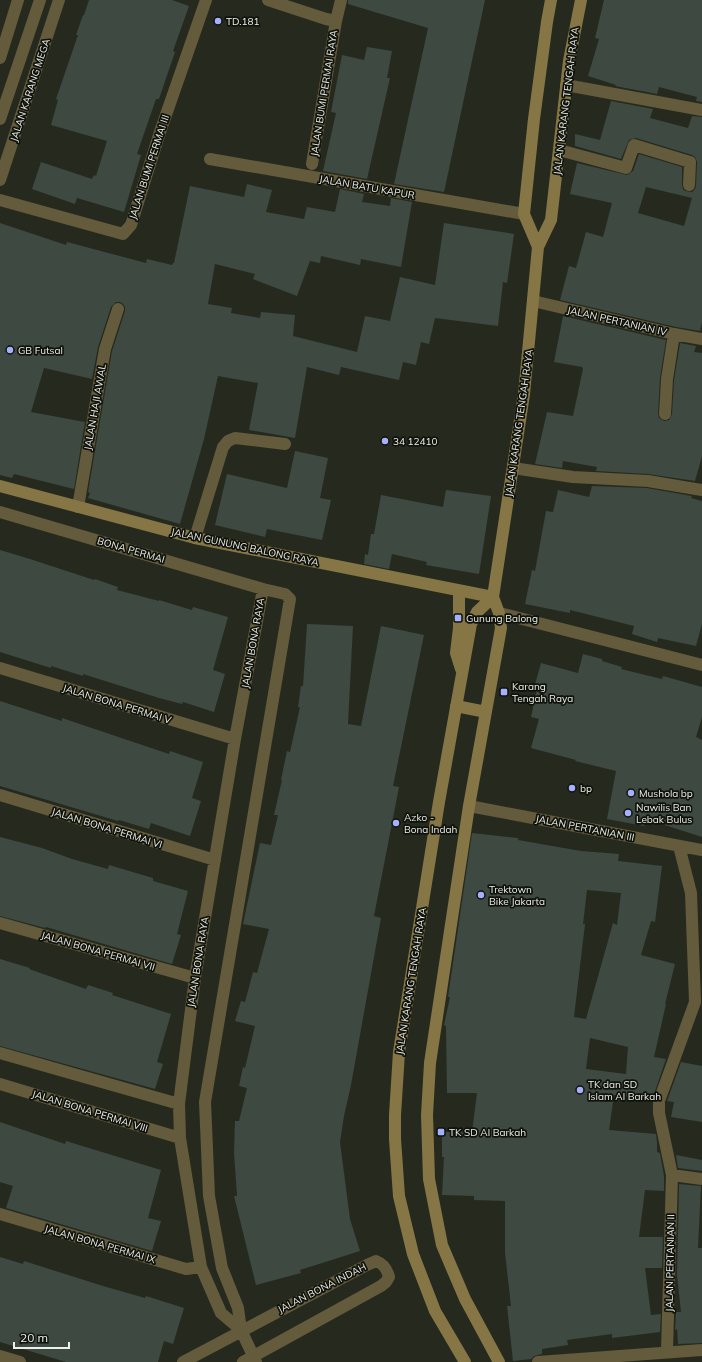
<svg xmlns="http://www.w3.org/2000/svg" width="702" height="1362" viewBox="0 0 702 1362" font-family="Mulish,sans-serif">
<style>
.building{fill:#3d4941;fill-rule:evenodd}
.lines{fill:none;stroke-linecap:round;stroke-linejoin:round}
.street{stroke:#645a3c;stroke-width:12}
.secondary{stroke:#867645;stroke-width:12}
.poi-dot{fill:#a5b1fc;stroke:#10120c;stroke-width:1.5}
.labels{text-anchor:middle;dominant-baseline:central;stroke-width:3.5;stroke-linejoin:round;paint-order:stroke}
.poi-label{font-size:10px;fill:#edf0e8;stroke:#10120c;text-anchor:start}
.street-label{font-size:10px;fill:#edf0e8;stroke:#10120c}
</style>
<rect width="100%" height="100%" fill="#262a1e"/>
<!-- building -->
<path class="building" d="M89 0H172L189 6 173 51 175 52 159 99H156L137 154 141 155 124 212 77 198 75 204 32 189 41 162 92 179 94 175 96 176 107 141 51 125 58 100 56 99 78 35H76L83 15H84Z
M348 0H485L444 192 394 184 428 28 348 4Z
M604 0H702V102L696 101 697 97 659 87 657 94 615 86 616 85 588 76 599 39 595 38Z
M367 47 392 51 387 78H390L367 179 323 171 336 113 331 112 342 55 364 60Z
M611 101 653 109 650 118 688 128 692 116 702 117V322L700 331 676 327 560 300 569 266 576 268 586 232 603 237 612 203 570 194 577 163 627 175 633 171 639 154 682 167V185L683 189 685 191 692 192 695 189 696 186 697 162 695 157 692 155 636 138 629 140 621 159 575 146V134L600 140ZM646 187 692 198 684 226 638 213Z
M247 184 272 190 266 212 304 219 307 207 335 212 340 189 364 194 362 202 390 206 391 198 412 202 401 267 361 259 360 265 321 256 320 263 310 261 297 296 253 279 255 274 215 264 208 304 232 308 231 313 260 318 261 312 295 315 293 336 357 352 365 316 390 321 400 277 435 285 444 223 514 234 507 283 503 282 498 326 435 318 429 344 421 342 416 365 403 362 399 380 341 367 339 375 307 367 295 438 249 430 258 383 218 376 204 439 180 524 88 498 90 493 88 492 112 351 125 311V307L123 304 120 302H116L111 307 98 347 92 379 44 368 31 412 85 422 74 489 14 474 12 478 0 475V223L66 245 67 242 146 263 147 259 172 265 173 263H174L190 186 244 197Z
M563 316 666 340 660 378 658 414 659 418 664 421 669 420 672 414 674 380 680 343 696 346 694 352 702 353V456L695 481 648 474 596 471 597 467 563 461 562 468 535 464 547 412 573 416 583 369 582 367 554 362Z
M295 451 328 458 320 498 331 500 322 540 267 529 265 537 215 525 227 474 287 488Z
M592 486 647 488 692 496 691 498 702 501V624L696 646 658 638 657 642 632 634 634 626 570 610V613L525 604 532 570 535 571 546 511 553 512 558 490 589 497Z
M446 490 491 496 479 574 426 565 427 562 392 554 389 569 364 564 365 554 368 555 371 534H374L381 495 443 507Z
M0 550 30 559 94 580 95 579 118 587 117 590 159 601V600L192 610 193 607 228 617 213 670 225 674 214 712 183 702 182 704 159 698 83 674V676L51 666V668L0 652Z
M307 624 353 626 348 724 361 726 381 626 424 635 393 786 399 787 374 916 381 918 351 1085 344 1116 340 1142 350 1219 360 1251 300 1270 301 1273 256 1285 234 1196H237L234 1153 235 1121H239L247 1088 239 1086 243 1067 245 1068 255 1026 235 1021 241 1001 245 1002 253 972 257 973 269 929 243 924 260 843 271 845 278 815H274L282 780H281L287 751 290 752 300 707H298L301 686H303Z
M583 654 602 659V661L622 667 621 669 662 679 663 676 702 687V717L696 737 702 740V837L646 819 644 826 607 819 616 771 575 761 576 760 531 748 539 719 531 717 537 689 534 688 541 663 578 673Z
M0 701 62 721V718L169 754 170 751 203 762 192 798 201 801 190 836 151 823 149 829 119 820 118 821 0 786Z
M472 833 518 838V840L581 851 619 854 618 861 662 866 655 922 651 921 641 955 675 964 665 1004H666L654 1057 666 1059 652 1100 614 1095 609 1130 656 1134 657 1142V1152L660 1153 664 1176V1191L645 1190 639 1237H663L662 1268H645L651 1315 661 1314 660 1332 612 1338V1334L567 1340 568 1345 542 1349V1354L534 1356 531 1359 513 1361 507 1306H511L505 1253V1201L474 1200V1196L442 1195 444 1157H442V1132H472L477 1093H447L446 1026 444 1025 450 997H448ZM587 890 621 893 617 925 613 923 586 1019 574 1017 585 924H583ZM590 1038 628 1047 626 1074 586 1069Z
M0 837 42 848 72 859 108 869 109 865 153 878V881L188 891 177 934 181 935 172 964 46 927 45 928 0 916Z
M0 959 30 968 29 969 86 989 88 985 113 993 112 995 171 1014 157 1062 163 1064 155 1089 0 1046Z
M681 1062 702 1066V1122L671 1117 674 1102 667 1101Z
M0 1122 65 1144 66 1141 161 1170 148 1218 161 1221 152 1251 6 1208 13 1186 0 1182Z
M676 1155 702 1160V1171L678 1168Z
M679 1184 701 1186 698 1248H702V1343L678 1344 677 1329 675 1330 676 1312H681L677 1275Z
M0 1257 23 1264 24 1261 103 1286 145 1298 146 1296 184 1308 173 1344 164 1341 158 1362H66L0 1342Z"/>
<g class="lines">
<!-- street -->
<path class="street" d="M268 0 326 19 336 21 341 0
M0 58 18 0
M566 85 702 110
M0 119 40 0
M559 150 626 168 634 145 690 162 689 185
M210 159 524 214
M312 164 336 21
M0 180 59 0
M0 200 123 234 131 225 160 132 206 0
M533 301 674 334 702 339
M665 414 667 379 674 334
M513 468 573 477 648 481 702 490
M78 507 105 349 118 309
M0 512 263 589 285 594 290 599 205 1102 209 1196 222 1268 238 1308 241 1330 256 1362
M195 538 223 447 228 441 235 438 285 444
M499 613 702 665
M0 668 235 739
M0 795 215 860
M469 806 702 850
M679 846 691 893 695 1002 659 1101V1113L672 1175 702 1179
M0 923 195 978
M0 1053 179 1104
M0 1084 180 1138
M0 1214 186 1269 201 1267
M241 1330 221 1313 201 1267 180 1138 179 1104 195 978 235 739 263 589
M667 1351 672 1175
M0 1356 20 1362
M183 1362 367 1265 376 1261C384 1264 387 1269 389 1277L386 1282 381 1286 243 1362
M538 1362 702 1350"/>
<!-- secondary -->
<path class="secondary" d="M538 247 524 214 534 119 547 22 551 0
M0 486 195 538 493 597
M459 591V628L456 653 461 669
M456 706 486 712
M465 1362 435 1311 413 1254 399 1196 395 1139V1115L399 1052 439 802 471 624 477 612 493 597
M499 1362 465 1299 442 1245 429 1179 427 1115 430 1063 469 806 501 628 499 613 493 597 524 394 538 247 551 220 569 61 581 0"/>
</g>
<!-- markers -->
<g class="poi-dot">
<circle cx="218" cy="21" r="4"/>
<circle cx="10" cy="350" r="4"/>
<circle cx="385" cy="441" r="4"/>
<rect x="454" y="614" width="8" height="8" rx="2"/>
<rect x="500" y="688" width="8" height="8" rx="2"/>
<circle cx="572" cy="788" r="4"/>
<circle cx="631" cy="793" r="4"/>
<circle cx="628" cy="813" r="4"/>
<circle cx="396" cy="823" r="4"/>
<circle cx="481" cy="895" r="4"/>
<circle cx="580" cy="1090" r="4"/>
<rect x="437" y="1128" width="8" height="8" rx="2"/>
</g>
<g class="labels">
<!-- poi labels -->
<g class="poi-label">
<text x="226" y="21">TD.181</text>
<text x="18" y="350">GB Futsal</text>
<text x="393" y="441">34 12410</text>
<text x="466" y="618">Gunung Balong</text>
<text x="512" y="686">Karang<tspan x="512" dy="12">Tengah Raya</tspan></text>
<text x="580" y="788">bp</text>
<text x="639" y="793">Mushola bp</text>
<text x="636" y="807">Nawilis Ban<tspan x="636" dy="12">Lebak Bulus</tspan></text>
<text x="404" y="817">Azko -<tspan x="404" dy="12">Bona Indah</tspan></text>
<text x="489" y="889">Trektown<tspan x="489" dy="12">Bike Jakarta</tspan></text>
<text x="588" y="1084">TK dan SD<tspan x="588" dy="12">Islam Al Barkah</tspan></text>
<text x="449" y="1132">TK SD Al Barkah</text>
</g>
<!-- street labels -->
<g class="street-label">
<text transform="translate(30 90) rotate(-72)">JALAN KARANG MEGA</text>
<text transform="translate(324 93) rotate(-81)">JALAN BUMI PERMAI RAYA</text>
<text transform="translate(566 101) rotate(-83)">JALAN KARANG TENGAH RAYA</text>
<text transform="translate(149 167) rotate(-72)">JALAN BUMI PERMAI III</text>
<text transform="translate(367 187) rotate(10)">JALAN BATU KAPUR</text>
<text transform="translate(617 321) rotate(13)">JALAN PERTANIAN IV</text>
<text transform="translate(95 407) rotate(-80)">JALAN HAJI AWAL</text>
<text transform="translate(519 423) rotate(-82)">JALAN KARANG TENGAH RAYA</text>
<text transform="translate(245 547) rotate(12)">JALAN GUNUNG BALONG RAYA</text>
<text transform="translate(131 550) rotate(16)">BONA PERMAI</text>
<text transform="translate(253 643) rotate(-80)">JALAN BONA RAYA</text>
<text transform="translate(117 704) rotate(17)">JALAN BONA PERMAI V</text>
<text transform="translate(107 828) rotate(17)">JALAN BONA PERMAI VI</text>
<text transform="translate(585 828) rotate(11)">JALAN PERTANIAN III</text>
<text transform="translate(98 951) rotate(16)">JALAN BONA PERMAI VII</text>
<text transform="translate(198 962) rotate(-81)">JALAN BONA RAYA</text>
<text transform="translate(411 981) rotate(-81)">JALAN KARANG TENGAH RAYA</text>
<text transform="translate(90 1111) rotate(17)">JALAN BONA PERMAI VIII</text>
<text transform="translate(100 1244) rotate(16)">JALAN BONA PERMAI IX</text>
<text transform="translate(670 1263) rotate(-89)">JALAN PERTANIAN II</text>
<text transform="translate(322 1288) rotate(-27)">JALAN BONA INDAH</text>
</g>
</g>
<!-- scale -->
<path d="M14 1342v6h55v-6" fill="none" stroke="#edf0e8" stroke-width="2"/>
<text x="20" y="1342" font-size="12" fill="#edf0e8" stroke="#10120c" stroke-width="3" paint-order="stroke">20 m</text>
</svg>
